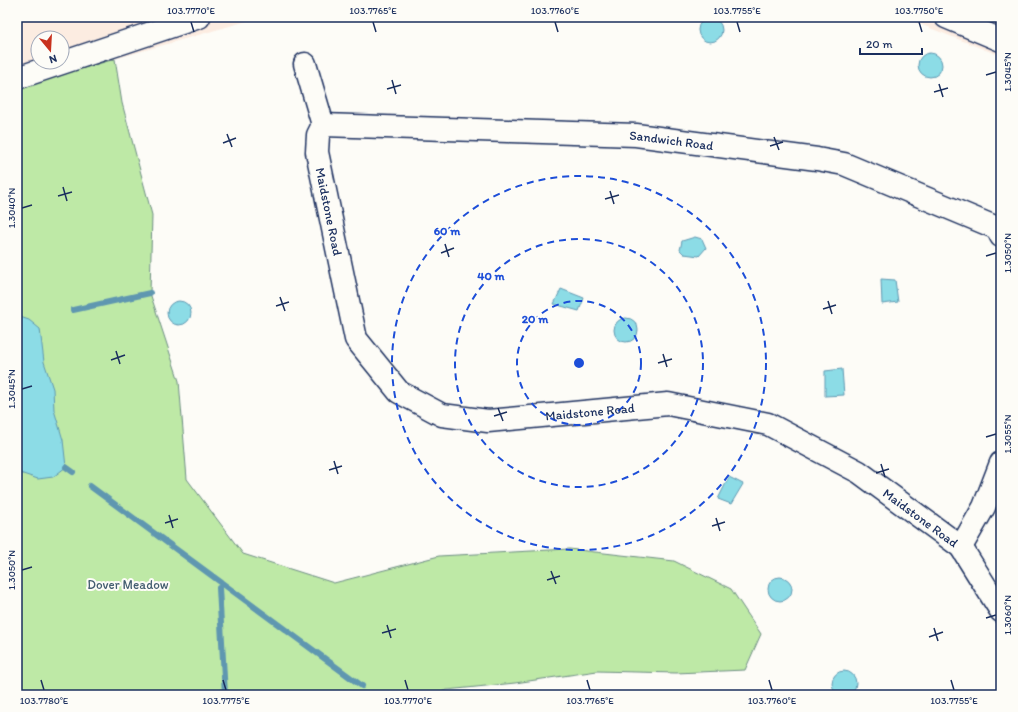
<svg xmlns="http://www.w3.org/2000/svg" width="1018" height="712" viewBox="0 0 1018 712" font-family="Itim,sans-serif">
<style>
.built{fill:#fcece1;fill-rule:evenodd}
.green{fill:#bee9a6;stroke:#6c8c82}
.water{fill:#8cdce6;stroke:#5f97b0}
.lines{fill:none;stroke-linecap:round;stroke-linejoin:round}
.stream{stroke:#5f97b0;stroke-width:6}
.minor-casing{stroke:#1b2f5e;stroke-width:25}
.minor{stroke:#fdfcf7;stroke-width:22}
.ticks{fill:none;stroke:#1b2f5e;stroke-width:1.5}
.ring{fill:none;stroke:#1d4ed8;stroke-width:2;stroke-dasharray:7 5}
.labels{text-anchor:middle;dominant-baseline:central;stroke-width:4;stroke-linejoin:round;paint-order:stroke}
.street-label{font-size:13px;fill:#1b2f5e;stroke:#fdfcf7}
.park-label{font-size:13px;fill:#445e70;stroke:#fdfcf7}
.centre{fill:#1d4ed8;stroke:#fdfcf7;stroke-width:2}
.ring-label{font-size:12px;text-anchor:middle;font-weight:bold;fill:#1d4ed8;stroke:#fdfcf7;stroke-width:4;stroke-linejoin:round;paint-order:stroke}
.neatline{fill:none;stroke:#1b2f5e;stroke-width:1.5}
.ticks-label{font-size:10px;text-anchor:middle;fill:#1b2f5e}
</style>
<rect width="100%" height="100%" fill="#fdfcf7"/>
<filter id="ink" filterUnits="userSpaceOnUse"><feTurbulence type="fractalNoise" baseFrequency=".025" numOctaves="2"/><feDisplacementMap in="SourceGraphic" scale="8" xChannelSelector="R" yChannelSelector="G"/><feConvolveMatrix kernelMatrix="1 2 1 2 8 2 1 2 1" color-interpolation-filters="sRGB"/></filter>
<g filter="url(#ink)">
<!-- built -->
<path class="built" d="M17 17H261L17 87ZM38 38H62V62H38Z
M902 17H1001V56Z"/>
<!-- green -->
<path class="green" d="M115 59 122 103 152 215 150 293 179 381 187 479 243 554 334 583 439 556 569 549 674 561 731 589 761 634 745 670 676 673 597 671 515 683 447 690 430 695H17V87Z"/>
<!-- water -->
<path class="water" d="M698 30a12 12 0 1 1 24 0a12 12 0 1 1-24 0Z
M918 65a12 12 0 1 1 24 0a12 12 0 1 1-24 0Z
M695 237 702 239 706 248 699 256 684 254 680 250 682 241Z
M881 279 895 280 898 302 882 304Z
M561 289 584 298 579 311 554 304Z
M167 313a12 12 0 1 1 24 0a12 12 0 1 1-24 0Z
M17 316 29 320 40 329 44 362 53 389 54 410 63 440 66 467 53 477 38 479 17 472Z
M614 330a12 12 0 1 1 24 0a12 12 0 1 1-24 0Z
M842 369 844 395 825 396V371Z
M729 477 743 484 731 504 718 499Z
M768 589a12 12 0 1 1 24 0a12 12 0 1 1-24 0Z
M832 683a12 12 0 1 1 24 0a12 12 0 1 1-24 0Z"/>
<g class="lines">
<!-- stream -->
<path class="stream" d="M73 310 150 293
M66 467 73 472
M90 486 362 686
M219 588 225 695"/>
<defs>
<g id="minor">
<path d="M946 17 1001 40"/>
<path d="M305 64 323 125"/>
<path d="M17 78 199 17"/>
<path id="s1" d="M323 125 318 135 317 152 356 339 399 392 442 415 488 421 668 404 768 424 859 472 961 547 1001 611"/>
<path id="s2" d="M323 125 636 135 817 159 844 164 997 228 1001 236"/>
<path d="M961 547 984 507 1001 463"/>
</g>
</defs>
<!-- minor casing -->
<use href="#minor" class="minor-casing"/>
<!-- minor -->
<use href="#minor" class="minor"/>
</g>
</g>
<!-- ticks -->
<path class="ticks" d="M191 22 194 32M373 22 376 32M555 22 558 32M737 22 740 32M919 22 922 32M986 75 996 72M392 80 396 94M939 84 943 97M387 89 401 85M934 92 948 88M227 134 232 147M774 137 779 150M223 143 236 138M770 146 783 142M63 187 67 201M610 191 614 204M58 196 72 192M605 199 619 195M22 208 32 205M445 244 449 257M441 253 454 248M986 256 996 253M280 297 285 311M828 301 832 314M276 306 289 302M823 309 836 305M116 351 120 364M663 354 667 367M111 360 125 355M658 363 672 359M22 389 32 386M498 408 503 421M494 416 507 412M986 437 996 434M334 461 338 474M881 464 885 477M329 470 342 466M876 473 889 469M169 515 173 528M716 518 720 531M165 523 178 519M712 526 725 522M22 570 32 567M551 571 556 584M547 580 560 576M986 618 996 615M387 625 391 638M934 628 938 641M382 633 396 629M929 637 943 632M41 680 44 690M223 680 226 690M405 680 408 690M587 680 590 690M769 680 772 690M951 680 954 690"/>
<!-- distance rings -->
<g class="ring">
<circle cx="579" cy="363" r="62"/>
<circle cx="579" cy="363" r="124"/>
<circle cx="579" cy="363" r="187"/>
</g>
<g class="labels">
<!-- street labels -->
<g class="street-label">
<text stroke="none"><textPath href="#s2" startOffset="349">Sandwich Road</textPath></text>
<text stroke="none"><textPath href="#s1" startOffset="89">Maidstone Road</textPath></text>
<text stroke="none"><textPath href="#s1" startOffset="485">Maidstone Road</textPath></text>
<text stroke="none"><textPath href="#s1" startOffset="845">Maidstone Road</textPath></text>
</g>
<!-- park labels -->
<g class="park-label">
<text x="128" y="584">Dover Meadow</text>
</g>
</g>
<circle cx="579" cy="363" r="6" class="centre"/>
<g class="ring-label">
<text x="447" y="235">60 m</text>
<text x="491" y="280">40 m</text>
<text x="535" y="323">20 m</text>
</g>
<!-- margin -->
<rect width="1018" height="712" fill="none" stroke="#fdfcf7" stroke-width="44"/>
<!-- north arrow -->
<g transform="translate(50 50) rotate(162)"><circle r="19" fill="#fdfcf7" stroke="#a3aaba"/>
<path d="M0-3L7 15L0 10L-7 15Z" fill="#c8321e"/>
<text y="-6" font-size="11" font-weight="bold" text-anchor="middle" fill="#1b2f5e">N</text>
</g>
<!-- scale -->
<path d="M860 48v6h62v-6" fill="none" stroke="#1b2f5e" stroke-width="2"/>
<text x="866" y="48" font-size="12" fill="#1b2f5e" stroke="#fdfcf7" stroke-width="3" paint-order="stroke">20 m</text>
<rect x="22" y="22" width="974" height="668" class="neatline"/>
<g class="ticks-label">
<text x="191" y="14">103.7770°E</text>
<text x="373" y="14">103.7765°E</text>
<text x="555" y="14">103.7760°E</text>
<text x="737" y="14">103.7755°E</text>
<text x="919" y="14">103.7750°E</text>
<text transform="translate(1007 72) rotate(-90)" y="4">1.3045°N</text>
<text transform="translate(11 208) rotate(-90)" y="4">1.3040°N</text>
<text transform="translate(1007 253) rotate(-90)" y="4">1.3050°N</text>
<text transform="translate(11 389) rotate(-90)" y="4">1.3045°N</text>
<text transform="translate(1007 434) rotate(-90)" y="4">1.3055°N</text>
<text transform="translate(11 570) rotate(-90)" y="4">1.3050°N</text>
<text transform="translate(1007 615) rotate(-90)" y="4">1.3060°N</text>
<text x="44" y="704">103.7780°E</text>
<text x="226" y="704">103.7775°E</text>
<text x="408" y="704">103.7770°E</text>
<text x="590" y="704">103.7765°E</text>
<text x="772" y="704">103.7760°E</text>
<text x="954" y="704">103.7755°E</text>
</g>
</svg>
